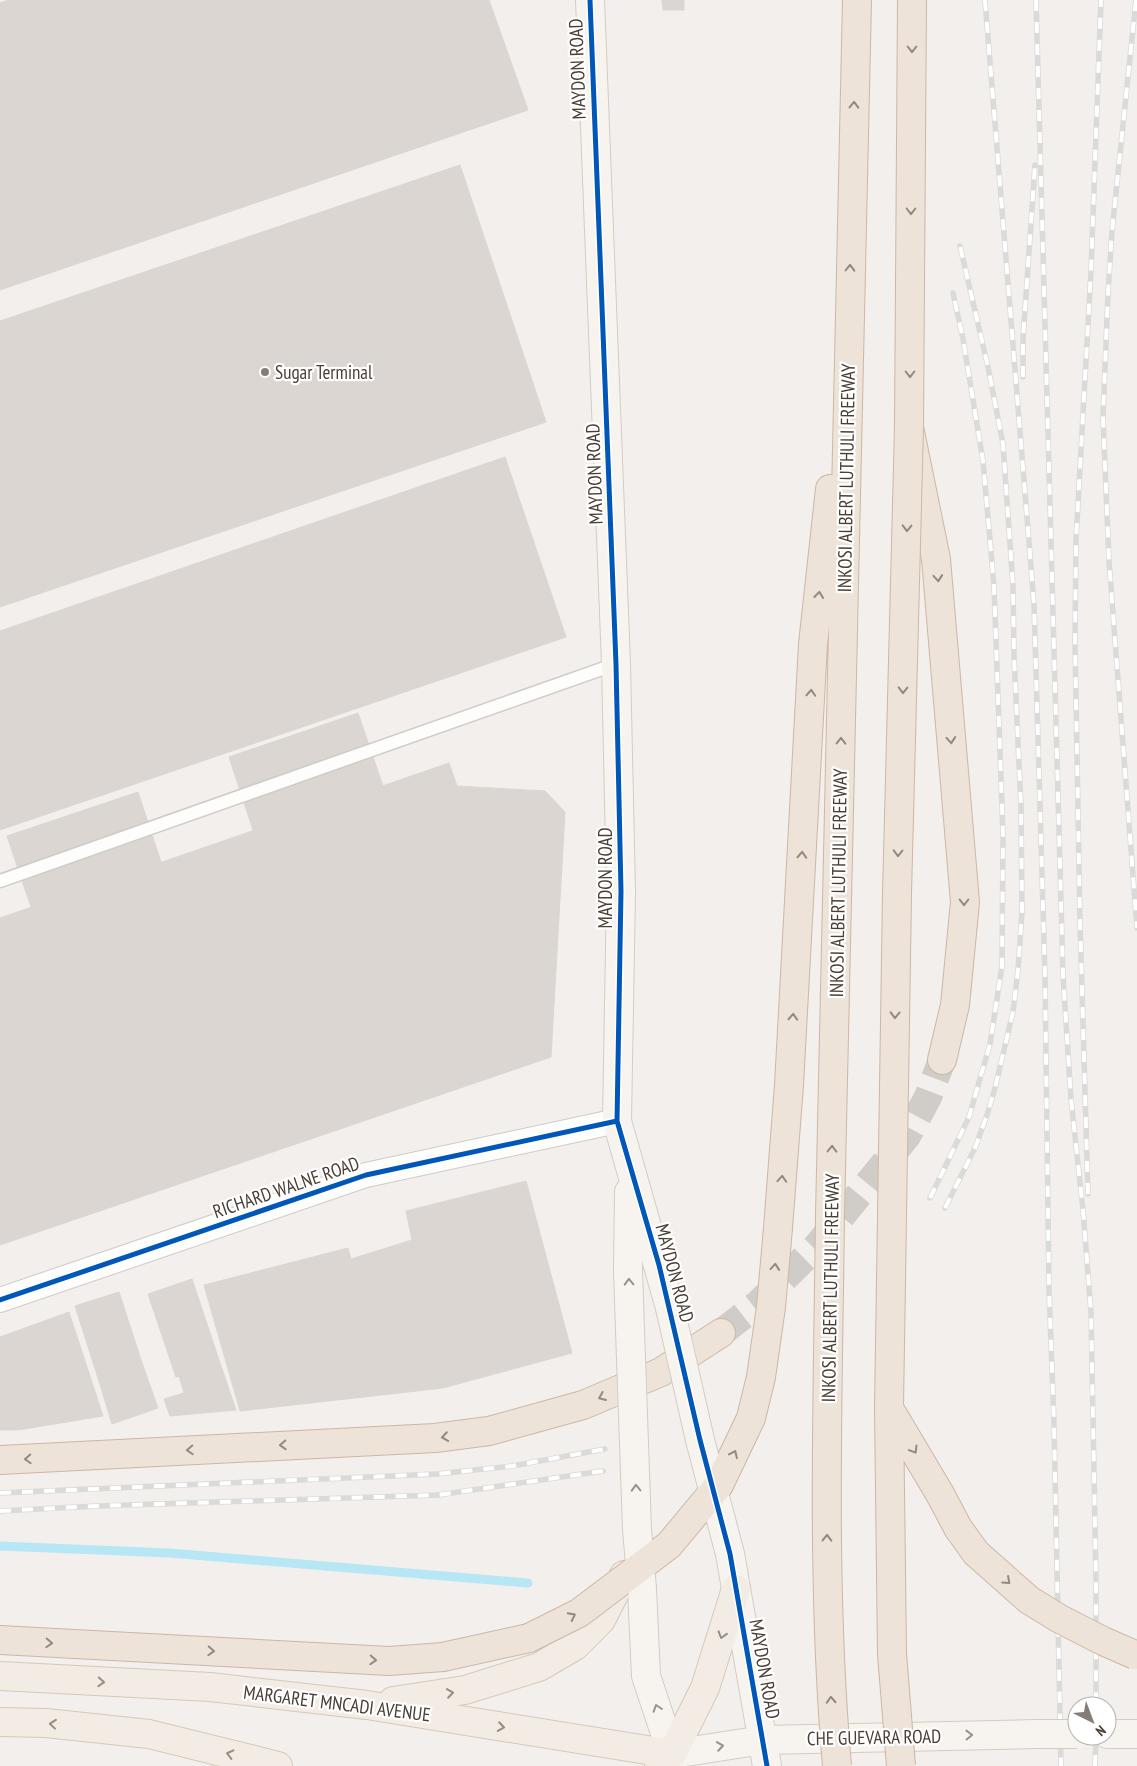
<svg xmlns="http://www.w3.org/2000/svg" width="1137" height="1766" viewBox="0 0 1137 1766" font-family="'PT Sans Narrow',sans-serif">
<style>
.lines{fill:none;stroke-linecap:round;stroke-linejoin:round}
.stream{stroke:#b7e7f5;stroke-width:9}
.building{fill:#dbd6d1;stroke:#dbd6d1}
.highway-tunnel{stroke:#d0ccc7;stroke-width:28;stroke-dasharray:28 14;stroke-linecap:butt}
.lane-casing{stroke:#cfcbc7;stroke-width:15}
.street-casing{stroke:#cfcbc7;stroke-width:26}
.secondary-casing{stroke:#d4ccc3;stroke-width:30}
.primary-casing{stroke:#d7c8b7;stroke-width:30}
.highway-casing{stroke:#cdb7a4;stroke-width:30}
.lane{stroke:#fdfdfc;stroke-width:12}
.street{stroke:#fdfdfc;stroke-width:24}
.secondary{stroke:#f7f4ef;stroke-width:28}
.primary{stroke:#f2ece4;stroke-width:28}
.highway{stroke:#ede3d9;stroke-width:28}
.rail-casing{stroke:#dadad9;stroke-width:5.5}
.rail{stroke:#fff;stroke-width:4;stroke-dasharray:11;stroke-linecap:butt}
.secondary-bridge-casing{stroke:#d4ccc3;stroke-width:30;stroke-linecap:butt}
.highway-bridge-casing{stroke:#cdb7a4;stroke-width:30;stroke-linecap:butt}
.secondary-bridge{stroke:#f7f4ef;stroke-width:28}
.highway-bridge{stroke:#ede3d9;stroke-width:28}
.cycleway-casing{stroke:#fff;stroke-width:8}
.cycleway{stroke:#0057b8;stroke-width:5}
.oneway{stroke:#93897f}
.oneway2{stroke:#989089}
.oneway3{stroke:#968d84}
.poi-dot{fill:#857d75;stroke:#fff;stroke-width:2}
.labels{text-anchor:middle;dominant-baseline:central;stroke-width:4.5;stroke-linejoin:round;paint-order:stroke}
.street-label{font-size:19px;fill:#4a3f35;stroke:#fff}
.poi-label{font-size:19px;fill:#4a3f35;stroke:#fff;text-anchor:start}
</style>
<rect width="100%" height="100%" fill="#f2efec"/>
<g class="lines">
<!-- stream -->
<path class="stream" d="M0 1546 170 1553 528 1583"/>
</g>
<!-- building -->
<path class="building" d="M8 0H489L528 110 0 290V3Z
M662 0H684V10H663Z
M460 165 546 422 0 607V321Z
M505 457 566 637 0 830V631Z
M358 713 383 786 253 830 229 757Z
M449 763 457 786 545 791 565 812 551 1057 0 1245V918Z
M138 792 161 862 31 907 7 836Z
M526 1181 572 1353 443 1388 240 1411 204 1285 348 1248 351 1259 412 1240 406 1211Z
M192 1279 220 1363 176 1377 148 1294Z
M119 1292 141 1360 97 1375 75 1306Z
M69 1312 103 1416 18 1430H0V1337Z
M141 1360 158 1408 112 1424 97 1375Z
M220 1363 236 1410 170 1416 164 1399 184 1393 179 1376Z"/>
<g class="lines">
<!-- highway-tunnel -->
<path class="highway-tunnel" d="M721 1333 758 1304 817 1246 907 1136 928 1097 942 1060"/>
<defs>
<path id="lane" d="M0 881 616 664"/>
<path id="street" d="M0 1300 366 1175 617 1121"/>
<path id="secondary" d="M590 0 616 664 621 891 617 1121 670 1308
M629 1192 628 1271 630 1330
M730 1554 767 1766
M642 1589 646 1676 672 1754 673 1766
M1107 1734H1137
M672 1754 763 1740 1037 1734"/>
<path id="primary" d="M0 1676 210 1687 367 1705 672 1754
M393 1701 465 1690 539 1667 575 1646 601 1620 624 1575
M0 1722 46 1723 149 1734 278 1766
M659 1766 672 1754 705 1688 736 1589"/>
<path id="highway" d="M912 0 909 427 936 559 965 902 955 1005 942 1060
M830 1215 857 0
M778 1228 789 1085 813 644 830 489
M0 1460 435 1438 489 1431 583 1405 661 1372 721 1333
M0 1640 389 1661 443 1657 529 1638"/>
</defs>
<!-- lane casing -->
<use href="#lane" class="lane-casing"/>
<!-- street casing -->
<use href="#street" class="street-casing"/>
<!-- secondary casing -->
<use href="#secondary" class="secondary-casing"/>
<!-- primary casing -->
<use href="#primary" class="primary-casing"/>
<!-- highway casing -->
<use href="#highway" class="highway-casing"/>
<!-- lane -->
<use href="#lane" class="lane"/>
<!-- street -->
<use href="#street" class="street"/>
<!-- secondary -->
<use href="#secondary" class="secondary"/>
<!-- primary -->
<use href="#primary" class="primary"/>
<!-- highway -->
<use href="#highway" class="highway"/>
<defs>
<path id="rail" d="M985 0 1034 604 1045 976 1049 1289 1054 1423 1061 1766
M1036 0 1063 975 1071 1099 1083 1210 1091 1312 1096 1581V1706
M1136 0 1112 231 1108 293 1103 417 1109 561 1137 928
M1023 377V339L1035 165
M1088 1194 1080 922 1075 643 1076 540 1091 271 1101 0
M930 1198 969 1117 990 1044 1002 966 1003 835 994 586 983 461 963 339 953 293
M945 1208 975 1148 987 1115 995 1088 1013 1012 1018 970 1022 912 1021 806 1014 656 1013 586 1003 444 988 367 960 246
M0 1493 437 1474 512 1466 605 1449
M0 1511 97 1506 438 1495 603 1471
M1095 1766 1096 1736"/>
</defs>
<!-- rail casing -->
<use href="#rail" class="rail-casing"/>
<!-- rail -->
<use href="#rail" class="rail"/>
<defs>
<path id="secondary-bridge" d="M670 1308 700 1440 730 1554
M630 1330 637 1529 642 1589
M1037 1734H1077"/>
<path id="highway-bridge" d="M830 1215C828 1398 821 1583 837 1766
M890 1410 940 1494 958 1528 976 1553 1029 1600 1060 1619 1103 1641 1135 1655
M529 1638 579 1613 669 1545 719 1485 751 1418 761 1377 771 1307 778 1228
M901 1766 892 1654 889 1408 897 894 909 427"/>
</defs>
<!-- secondary-bridge casing -->
<use href="#secondary-bridge" class="secondary-bridge-casing"/>
<!-- highway-bridge casing -->
<use href="#highway-bridge" class="highway-bridge-casing"/>
<!-- secondary-bridge -->
<use href="#secondary-bridge" class="secondary-bridge"/>
<!-- highway-bridge -->
<use href="#highway-bridge" class="highway-bridge"/>
<defs>
<path id="cycleway" d="M590 0 616 664 621 891 617 1121 659 1265 700 1440 730 1554 767 1766
M0 1300 366 1175 617 1121"/>
</defs>
<!-- cycleway casing -->
<use href="#cycleway" class="cycleway-casing"/>
<!-- cycleway -->
<use href="#cycleway" class="cycleway"/>
</g>
<!-- one-way arrows -->
<defs><path id="oneway-chevron" d="M-2-3.5L2.5 0L-2 3.5" fill="none" stroke-width="1.6" stroke-linecap="round" stroke-linejoin="round" transform="scale(1.25)"/></defs>
<g class="oneway">
<use href="#oneway-chevron" transform="translate(912 49) rotate(90)"/>
<use href="#oneway-chevron" transform="translate(854 105) rotate(-89)"/>
<use href="#oneway-chevron" transform="translate(911 211) rotate(90)"/>
<use href="#oneway-chevron" transform="translate(850 268) rotate(-89)"/>
<use href="#oneway-chevron" transform="translate(910 374) rotate(90)"/>
<use href="#oneway-chevron" transform="translate(907 528) rotate(91)"/>
<use href="#oneway-chevron" transform="translate(938 578) rotate(85)"/>
<use href="#oneway-chevron" transform="translate(819 595) rotate(-84)"/>
<use href="#oneway-chevron" transform="translate(903 690) rotate(91)"/>
<use href="#oneway-chevron" transform="translate(811 693) rotate(-87)"/>
<use href="#oneway-chevron" transform="translate(951 740) rotate(85)"/>
<use href="#oneway-chevron" transform="translate(841 741) rotate(-89)"/>
<use href="#oneway-chevron" transform="translate(898 853) rotate(91)"/>
<use href="#oneway-chevron" transform="translate(802 855) rotate(-87)"/>
<use href="#oneway-chevron" transform="translate(964 902) rotate(90)"/>
<use href="#oneway-chevron" transform="translate(895 1015) rotate(91)"/>
<use href="#oneway-chevron" transform="translate(793 1017) rotate(-87)"/>
<use href="#oneway-chevron" transform="translate(832 1149) rotate(-89)"/>
<use href="#oneway-chevron" transform="translate(782 1179) rotate(-86)"/>
<use href="#oneway-chevron" transform="translate(775 1267) rotate(-85)"/>
<use href="#oneway-chevron" transform="translate(602 1397) rotate(157)"/>
<use href="#oneway-chevron" transform="translate(445 1437) rotate(172)"/>
<use href="#oneway-chevron" transform="translate(283 1445) rotate(177)"/>
<use href="#oneway-chevron" transform="translate(190 1450) rotate(177)"/>
<use href="#oneway-chevron" transform="translate(914 1450) rotate(59)"/>
<use href="#oneway-chevron" transform="translate(734 1454) rotate(-65)"/>
<use href="#oneway-chevron" transform="translate(28 1459) rotate(177)"/>
<use href="#oneway-chevron" transform="translate(827 1538) rotate(-89)"/>
<use href="#oneway-chevron" transform="translate(1007 1581) rotate(42)"/>
<use href="#oneway-chevron" transform="translate(572 1616) rotate(-27)"/>
<use href="#oneway-chevron" transform="translate(49 1643) rotate(3)"/>
<use href="#oneway-chevron" transform="translate(211 1651) rotate(3)"/>
<use href="#oneway-chevron" transform="translate(373 1660) rotate(3)"/>
<use href="#oneway-chevron" transform="translate(831 1700) rotate(-93)"/>
</g>
<g class="oneway2">
<use href="#oneway-chevron" transform="translate(629 1282) rotate(-92)"/>
<use href="#oneway-chevron" transform="translate(636 1488) rotate(-92)"/>
<use href="#oneway-chevron" transform="translate(657 1708) rotate(-108)"/>
<use href="#oneway-chevron" transform="translate(969 1735) rotate(-1)"/>
<use href="#oneway-chevron" transform="translate(720 1746) rotate(-9)"/>
</g>
<g class="oneway3">
<use href="#oneway-chevron" transform="translate(722 1635) rotate(107)"/>
<use href="#oneway-chevron" transform="translate(101 1682) rotate(3)"/>
<use href="#oneway-chevron" transform="translate(450 1693) rotate(-8)"/>
<use href="#oneway-chevron" transform="translate(53 1724) rotate(-174)"/>
<use href="#oneway-chevron" transform="translate(501 1727) rotate(9)"/>
<use href="#oneway-chevron" transform="translate(230 1754) rotate(-166)"/>
</g>
<!-- markers -->
<circle class="poi-dot" cx="265" cy="372" r="5"/>
<g class="labels">
<!-- street labels -->
<g class="street-label">
<text transform="translate(577 69) rotate(-92)">MAYDON ROAD</text>
<text transform="translate(594 474) rotate(-92)">MAYDON ROAD</text>
<text transform="translate(846 478) rotate(-89)">INKOSI ALBERT LUTHULI FREEWAY</text>
<text transform="translate(605 878) rotate(-90)">MAYDON ROAD</text>
<text transform="translate(838 883) rotate(-89)">INKOSI ALBERT LUTHULI FREEWAY</text>
<text transform="translate(286 1187) rotate(-19)">RICHARD WALNE ROAD</text>
<text transform="translate(675 1273) rotate(75)">MAYDON ROAD</text>
<text transform="translate(830 1288) rotate(-89)">INKOSI ALBERT LUTHULI FREEWAY</text>
<text transform="translate(765 1669) rotate(80)">MAYDON ROAD</text>
<text transform="translate(337 1703) rotate(7)">MARGARET MNCADI AVENUE</text>
<text transform="translate(874 1737) rotate(-1)">CHE GUEVARA ROAD</text>
</g>
<!-- poi labels -->
<g class="poi-label">
<text x="275" y="372">Sugar Terminal</text>
</g>
</g>
<!-- north arrow -->
<g transform="translate(1092 1721) rotate(138)"><circle r="24" fill="#ffffff" stroke="#b7b2ae"/>
<path d="M0-4L9 19L0 12L-9 19Z" fill="#857d75"/>
<text y="-8" font-size="14" font-weight="bold" text-anchor="middle" fill="#4a3f35">N</text>
</g>
</svg>
